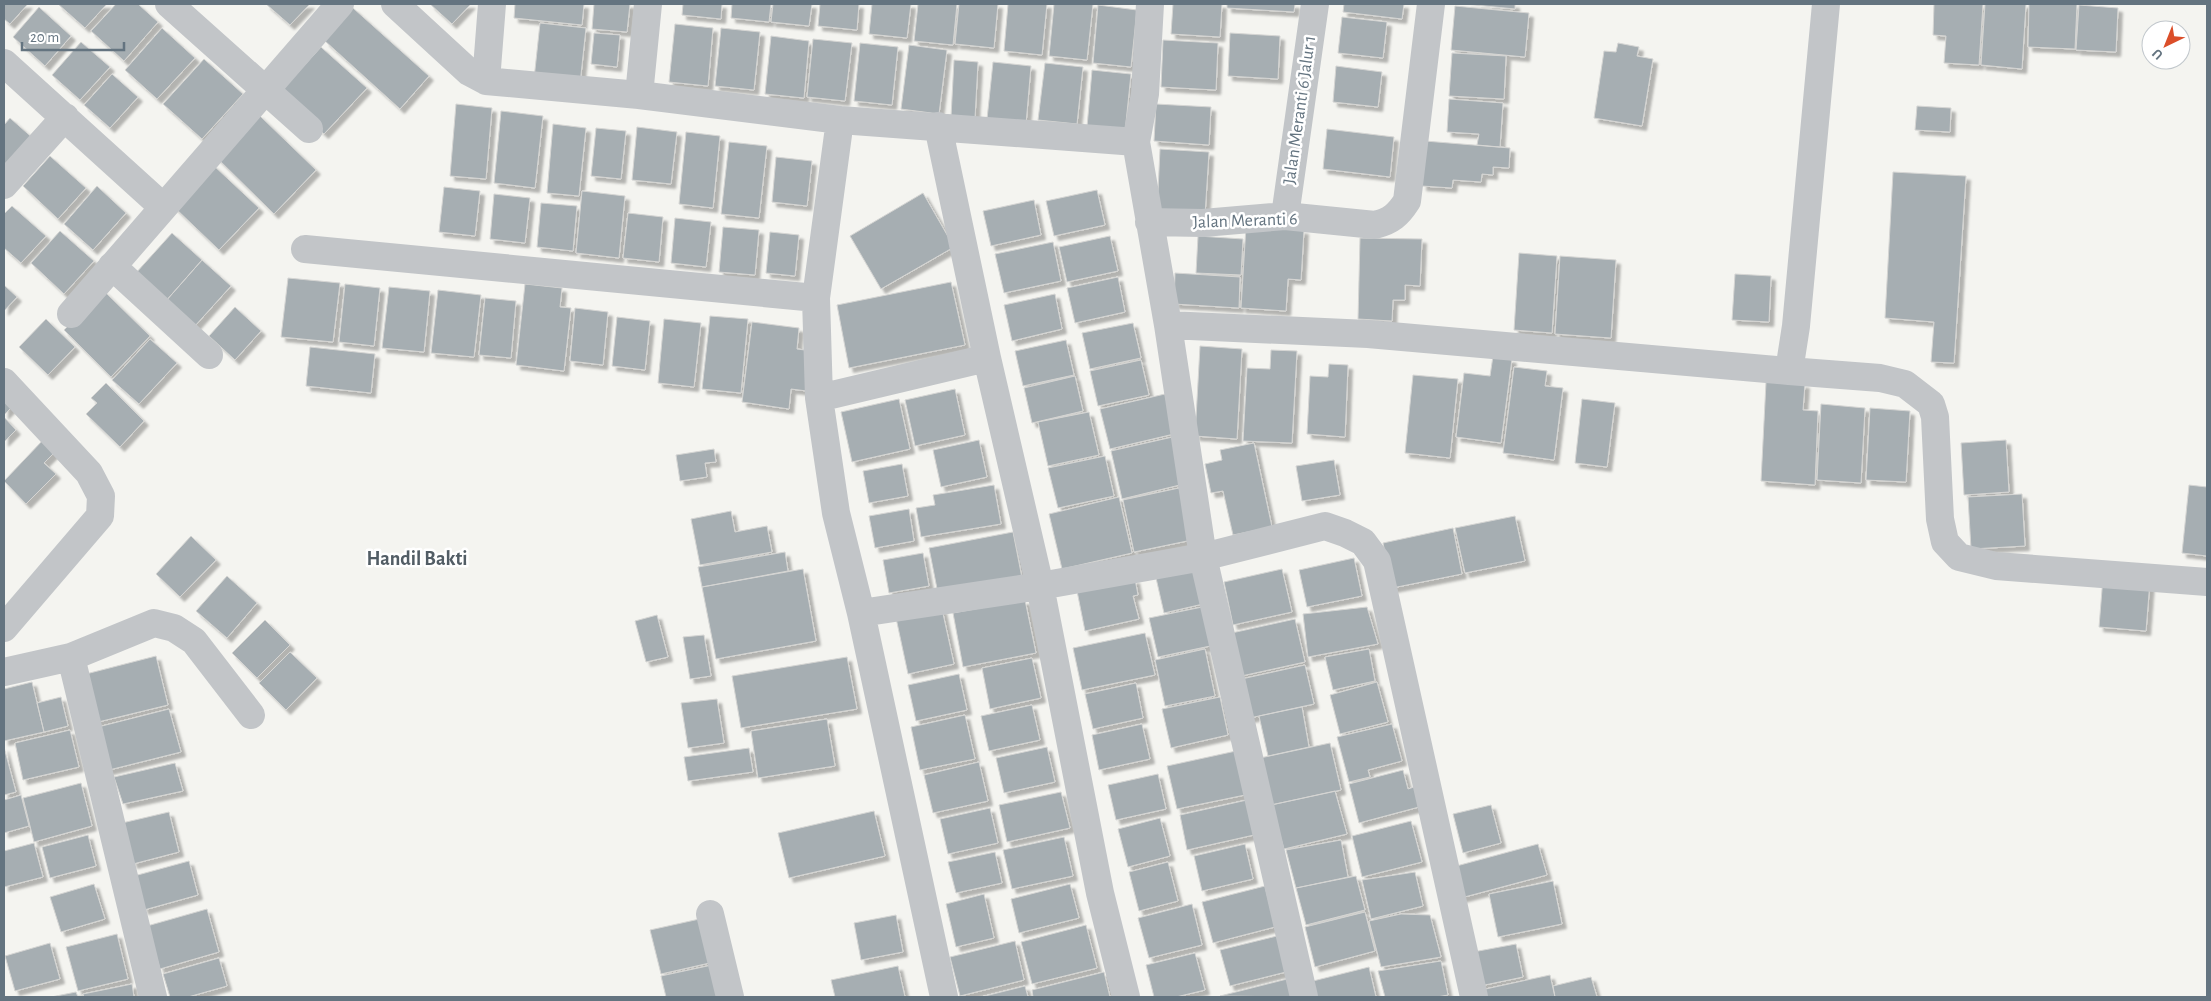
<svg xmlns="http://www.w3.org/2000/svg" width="2211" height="1001" viewBox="0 0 2211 1001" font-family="'Alegreya Sans',sans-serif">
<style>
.building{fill:#a6aeb2;stroke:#d5d5d3;filter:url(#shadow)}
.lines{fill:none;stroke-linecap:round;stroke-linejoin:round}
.minor{stroke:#c2c5c8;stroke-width:28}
.labels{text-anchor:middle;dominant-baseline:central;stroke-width:5;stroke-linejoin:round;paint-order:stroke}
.street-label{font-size:18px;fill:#647480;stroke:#fff}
.quarter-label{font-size:20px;font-weight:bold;fill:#525d65;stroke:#fff}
</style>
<defs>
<filter id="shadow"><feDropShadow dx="4.5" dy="4.5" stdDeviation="1" flood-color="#0004"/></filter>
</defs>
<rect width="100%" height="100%" fill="#f4f4f0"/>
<!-- building -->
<path class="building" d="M4 4H28L10 24 4 19Z
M58 4H107L85 28Z
M116 4H138L158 22 124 61 91 31Z
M266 4H310L290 25Z
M430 4H471L452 24Z
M515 4H584L582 25 514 18Z
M594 4H630L627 32 592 29Z
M683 4H722L721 19 682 15Z
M732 4H771L769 22 731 18Z
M773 4H812L809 26 771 22Z
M820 4H859L857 30 818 26Z
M872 4H911L907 38 869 34Z
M918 4H957L953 45 914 41Z
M959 4H998L994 48 955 44Z
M1008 4H1047L1042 55 1004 51Z
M1054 4H1093L1087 60 1049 56Z
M1173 4H1222L1220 37 1171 34Z
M1227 4H1295L1294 12 1227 8Z
M1344 4H1404L1402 19 1343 12Z
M1465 4H1515V9Z
M1934 4H1983L1979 65 1944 63 1946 36 1933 35Z
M1985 4H2026L2022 69 1981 65Z
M2029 4H2077L2075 49 2028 47Z
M1098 5 1137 10 1131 67 1093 63Z
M2079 5 2118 8 2116 52 2076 50Z
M1455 6 1529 13 1525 57 1451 50Z
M39 7 71 36 45 66 13 37Z
M353 8 429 76 400 109 325 41Z
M1342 17 1387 22 1383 58 1338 53Z
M540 23 586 28 580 84 534 79Z
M675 24 713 28 708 86 669 82Z
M162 28 195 58 157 99 125 70Z
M721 28 760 32 754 90 715 86Z
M594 33 620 35 617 67 591 64Z
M1230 33 1280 36 1278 79 1228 76Z
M771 36 809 41 804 98 765 94Z
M813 39 852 43 845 101 807 97Z
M1163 40 1218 43 1216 90 1161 87Z
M81 42 110 67 80 100 52 75Z
M860 43 898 47 892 105 854 101Z
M1618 43 1639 47 1637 56 1653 59 1642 126 1594 118 1604 51 1616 52Z
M909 45 947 50 939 114 901 109Z
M321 47 367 88 324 134 279 93Z
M1452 53 1506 56 1504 99 1449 96Z
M204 59 243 94 202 139 163 104Z
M954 60 978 62 975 118 951 117Z
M993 62 1031 66 1026 124 987 119Z
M1045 63 1083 67 1077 124 1038 120Z
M1336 66 1382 72 1378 107 1333 102Z
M1092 70 1131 74 1125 132 1087 127Z
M112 74 138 97 110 128 84 105Z
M1449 99 1503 103 1500 147 1477 145 1479 134 1447 132Z
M456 104 492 108 486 179 450 176Z
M1156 104 1211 107 1209 145 1154 141Z
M1917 106 1951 108 1950 132 1915 130Z
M501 111 543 116 535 188 494 183Z
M258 114 316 170 274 214 216 157Z
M10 118 35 140 9 169 4 164V125Z
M553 124 586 128 579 196 547 193Z
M637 127 677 132 671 184 632 180Z
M596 128 626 131 621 179 591 176Z
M1327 129 1394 137 1390 177 1323 169Z
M686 132 720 136 713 208 679 204Z
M1425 141 1510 148 1509 168 1493 167V175L1482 174 1481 182 1453 180 1452 188 1422 186Z
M729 142 767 146 759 218 721 214Z
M1160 149 1209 152 1205 215 1157 212Z
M50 156 86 188 58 219 23 186Z
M776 157 812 161 807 206 772 202Z
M212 164 259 208 219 250 173 206Z
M1893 172 1966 176 1954 363 1931 362 1934 322 1885 318Z
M97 186 126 213 93 250 64 224Z
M444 187 480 191 475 236 439 232Z
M1097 190 1105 225 1054 236 1046 201Z
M582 191 625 196 619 258 576 253Z
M923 193 954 247 881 289 850 236Z
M494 194 530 198 525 243 490 239Z
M1034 200 1041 235 991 246 983 211Z
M541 203 577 206 573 251 537 247Z
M12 206 46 236 21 263 4 248V214Z
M628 213 663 217 659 262 623 258Z
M675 218 711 222 706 267 671 263Z
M1246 226 1304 230 1301 280 1288 279 1286 311 1241 308Z
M723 227 759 230 755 275 719 272Z
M60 231 94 261 64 294 31 263Z
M770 232 799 235 795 276 766 273Z
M172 233 202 260 165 302 135 274Z
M1110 236 1118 271 1067 282 1059 247Z
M1198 236 1243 239 1241 275 1196 273Z
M1360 238 1422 239 1420 286 1405 285V300H1393L1392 321 1358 319Z
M1053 242 1061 281 1004 293 995 254Z
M1519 253 1557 256 1552 333 1514 330Z
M1560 256 1616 260 1611 338 1555 334Z
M202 260 231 286 194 327 165 302Z
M1175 273 1240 277 1239 308 1174 304Z
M1735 274 1771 276 1769 322 1732 320Z
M1118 277 1125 312 1075 323 1067 288Z
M288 278 340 283 333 342 281 337Z
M951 282 965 345 849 368 837 305Z
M345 284 380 288 374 346 339 342Z
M525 284 562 288 560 307 571 308 564 371 516 365Z
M4 285 17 297 4 311Z
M389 287 430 291 424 352 382 348Z
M103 290 150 336 111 377 64 330Z
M438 290 481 295 474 357 431 353Z
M1055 294 1062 329 1012 341 1004 305Z
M485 298 516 301 511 358 479 355Z
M235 307 261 331 235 360 209 336Z
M575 308 608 312 603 365 570 361Z
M710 316 748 319 741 393 702 389Z
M617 317 650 321 645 370 612 366Z
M46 319 75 347 48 375 19 347Z
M664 319 701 323 694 387 658 383Z
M752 322 799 328 797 349 812 351 807 391 791 389 789 409 742 402Z
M1133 323 1141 358 1090 369 1082 333Z
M150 339 177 363 139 404 112 380Z
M1066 340 1074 375 1023 386 1015 351Z
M1200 346 1242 349 1237 439 1195 436Z
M310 347 375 354 371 393 306 386Z
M1271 350 1297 351 1292 443 1243 441 1247 368 1270 369Z
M1493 356 1512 359 1501 443 1456 437 1464 373 1490 376Z
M1141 360 1149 395 1098 406 1090 371Z
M1329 364 1348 365 1345 437 1307 434 1310 376 1328 377Z
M1514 367 1547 371 1545 386 1563 388 1554 460 1503 453Z
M1413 375 1458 379 1450 458 1405 453Z
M1075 376 1083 411 1032 423 1024 388Z
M1766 382 1805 384 1803 410 1818 411 1815 485 1761 481Z
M106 383 144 421 120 447 86 414 97 403 91 398Z
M955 389 965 435 915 446 905 400Z
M1165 394 1174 434 1110 449 1100 409Z
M4 399 12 407 4 415Z
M899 399 910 449 852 462 841 412Z
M1582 399 1615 403 1607 467 1575 463Z
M1821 404 1865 408 1861 483 1817 480Z
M1870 408 1910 411 1906 482 1866 480Z
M1089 412 1099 455 1048 466 1038 422Z
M4 417 16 430 4 442Z
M1177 436 1188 483 1122 499 1111 451Z
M43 440 55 452 44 463 56 474 26 504 4 481Z
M979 440 987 477 941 487 933 450Z
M2006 440 2009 492 1964 495 1961 443Z
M1254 443 1272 527 1233 535 1223 491 1211 493 1205 464 1222 460 1220 450Z
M714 449 716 462 705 463 707 477 680 481 676 455Z
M1105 456 1114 496 1058 508 1048 468Z
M1334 460 1340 495 1302 501 1296 466Z
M902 464 908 496 869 503 863 471Z
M994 485 1001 524 921 537 916 508 935 505 933 495Z
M2189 485 2207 487V556L2182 553Z
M1179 488 1192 540 1134 552 1123 500Z
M2022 494 2025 546 1971 549 1968 497Z
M1119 497 1132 553 1062 569 1049 514Z
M909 509 914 541 875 548 869 516Z
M731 511 735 532 767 526 772 552 700 565 691 519Z
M1515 516 1525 561 1465 573 1455 528Z
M1453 528 1462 574 1392 588 1383 543Z
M1013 532 1023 583 939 599 929 548Z
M191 536 216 560 180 597 156 574Z
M785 552 788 571 702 587 698 567Z
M923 553 929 586 889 593 883 560Z
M1354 558 1362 596 1307 607 1299 570Z
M803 569 816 641 716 659 702 587Z
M1195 569 1203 604 1164 613 1156 578Z
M1282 569 1292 612 1233 625 1224 582Z
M227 576 257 603 227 638 196 611Z
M2103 577 2150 581 2146 631 2099 627Z
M1135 579 1138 595 1133 596 1139 619 1085 631 1077 591Z
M1025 600 1036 653 963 667 953 613Z
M1207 606 1215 645 1158 657 1149 618Z
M1367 607 1378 644 1308 657 1303 614Z
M942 609 954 664 908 674 896 618Z
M657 615 668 657 646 662 635 621Z
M1295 619 1305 662 1237 677 1227 634Z
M265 620 290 645 257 678 232 653Z
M1145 633 1155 675 1082 690 1073 648Z
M704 635 711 676 690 679 683 637Z
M1205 649 1215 696 1165 706 1155 660Z
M1369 649 1375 681 1333 690 1325 657Z
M290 652 317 678 286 710 259 683Z
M156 656 168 705 94 723 82 675Z
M847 657 857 709 741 728 732 676Z
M1032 658 1041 698 990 709 982 668Z
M1305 665 1314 704 1245 719 1237 680Z
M959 674 967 710 916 721 908 685Z
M32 682 44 732 4 741V689Z
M1377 682 1388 722 1340 734 1330 695Z
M1136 683 1143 718 1093 729 1085 694Z
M61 697 68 726 44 732 37 703Z
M1220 697 1228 735 1171 748 1162 709Z
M717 699 724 743 688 748 681 703Z
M1032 705 1040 740 989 751 981 716Z
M1302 707 1309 747 1268 756 1259 716Z
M169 709 181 752 105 771 94 728Z
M965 715 975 759 920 770 911 727Z
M827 719 835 766 758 778 751 731Z
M1142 724 1150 759 1099 770 1092 735Z
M1392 724 1402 761 1368 770 1370 777 1349 782 1337 737Z
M70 730 79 767 23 780 15 743Z
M1330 743 1341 790 1271 805 1260 758Z
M4 747 16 792 4 795Z
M1047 747 1055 782 1004 793 996 758Z
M749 748 753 772 688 781 684 757Z
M1236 751 1245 795 1177 809 1167 766Z
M979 762 988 801 933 813 924 775Z
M175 763 183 791 123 804 114 777Z
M1403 770 1408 789 1414 787 1419 807 1359 823 1349 784Z
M1158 774 1166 809 1116 820 1108 785Z
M81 783 92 826 34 842 23 798Z
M1335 791 1347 834 1284 849 1271 805Z
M1061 792 1070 828 1007 842 999 805Z
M21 795 29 826 4 833V800Z
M1247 800 1254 835 1187 850 1180 815Z
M1491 805 1501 843 1463 853 1453 814Z
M990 808 998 843 948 854 940 819Z
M874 811 885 856 789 878 778 833Z
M169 812 179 852 133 864 122 823Z
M1160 818 1170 856 1128 867 1118 829Z
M1411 821 1422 862 1362 877 1352 836Z
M88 835 96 866 50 878 42 847Z
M1064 837 1073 876 1012 889 1003 850Z
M1341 840 1348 877 1296 888 1286 850Z
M34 843 43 877 4 887V851Z
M1245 844 1253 879 1202 891 1194 856Z
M1538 844 1547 875 1457 899 1449 868Z
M995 852 1002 883 956 893 948 862Z
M189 861 198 895 144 910 134 876Z
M1168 862 1178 901 1139 911 1129 872Z
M1415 872 1423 906 1371 919 1362 880Z
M1356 876 1365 910 1306 925 1296 888Z
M1553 881 1562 924 1498 937 1489 894Z
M94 884 105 919 61 932 50 897Z
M1070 884 1079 918 1019 933 1011 899Z
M1265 886 1275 927 1213 943 1202 902Z
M984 894 994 938 956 947 946 904Z
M1192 904 1202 945 1149 958 1138 918Z
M207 909 219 952 160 969 147 926Z
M1365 912 1375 951 1315 967 1305 927Z
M1401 914 1430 915 1441 957 1381 967 1369 921Z
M896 915 903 952 861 960 854 923Z
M704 918 714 962 661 974 650 930Z
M1086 925 1097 968 1032 984 1021 942Z
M117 934 128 979 78 991 66 947Z
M1281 935 1290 971 1230 986 1220 950Z
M1015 941 1024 980 960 996 950 957Z
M50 943 60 979 15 991 5 956Z
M1516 944 1523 977 1480 986 1473 952Z
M1195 953 1205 990 1176 997H1154L1146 965Z
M219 958 227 986 188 997H170L163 974Z
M1441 961 1448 995 1437 997H1385L1378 971Z
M712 965 719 997H666L661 976Z
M898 966 905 997H835L831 980Z
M1369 967 1376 997H1313L1309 982Z
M1104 972 1110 997H1033L1032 990Z
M1550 975 1555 997H1483L1481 990Z
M1591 977 1597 997H1555L1553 986Z
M1287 979 1291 997 1220 996Z
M132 984 134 997H84L83 994Z
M1025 986 1028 997H981Z
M76 992 78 997H51Z"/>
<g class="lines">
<!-- minor -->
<path class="minor" d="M169 4 309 129
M395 4 469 72 486 81 639 95 840 120 1136 142
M1150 4 1145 94 1136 142 1168 325 1203 557 1304 997
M4 63 163 207
M486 81 492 4
M639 95 648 4
M840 120 816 298 819 398 836 513 861 613 944 997
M938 126 987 358 1040 586 1100 893 1126 997
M4 185 65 117
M1285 216 1315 4
M1149 222 1203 223 1285 216 1375 225C1391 221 1398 215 1407 201L1431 4
M305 249 816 298
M112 266 209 355
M71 314 340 4
M1168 325 1368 334 1789 371 1796 326 1826 4
M1789 371 1880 378 1905 384 1931 404 1935 417 1940 519 1945 542 1959 557 1996 566 2207 582
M4 382 89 473 101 496 100 516 4 628
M819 398 987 358
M861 613 1040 586 1203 557 1325 526 1345 533 1363 542 1377 561 1474 997
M71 657 154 623 174 628 194 641 251 715
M4 672 71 657 153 997
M710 914 730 997"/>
</g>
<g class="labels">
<!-- street labels -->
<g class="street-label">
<text transform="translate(1300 110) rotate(-82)">Jalan Meranti 6 Jalur 1</text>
<text transform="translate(1245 221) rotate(-2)">Jalan Meranti 6</text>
</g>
<!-- quarter labels -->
<g class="quarter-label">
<text x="417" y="559">Handil Bakti</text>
</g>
</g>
<!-- border -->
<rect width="2211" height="1001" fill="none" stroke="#647480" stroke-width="10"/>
<!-- north arrow -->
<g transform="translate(2166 45) rotate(223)"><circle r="24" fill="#ffffff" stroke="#c1c7cc"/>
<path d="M0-4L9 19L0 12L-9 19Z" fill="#db4e29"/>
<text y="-8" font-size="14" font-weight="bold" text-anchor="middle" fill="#647480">U</text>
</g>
<!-- scale -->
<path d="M22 42v8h102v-8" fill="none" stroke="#647480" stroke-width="2.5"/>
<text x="30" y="42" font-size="15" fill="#647480" stroke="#ffffff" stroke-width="4" paint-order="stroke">20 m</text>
</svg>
